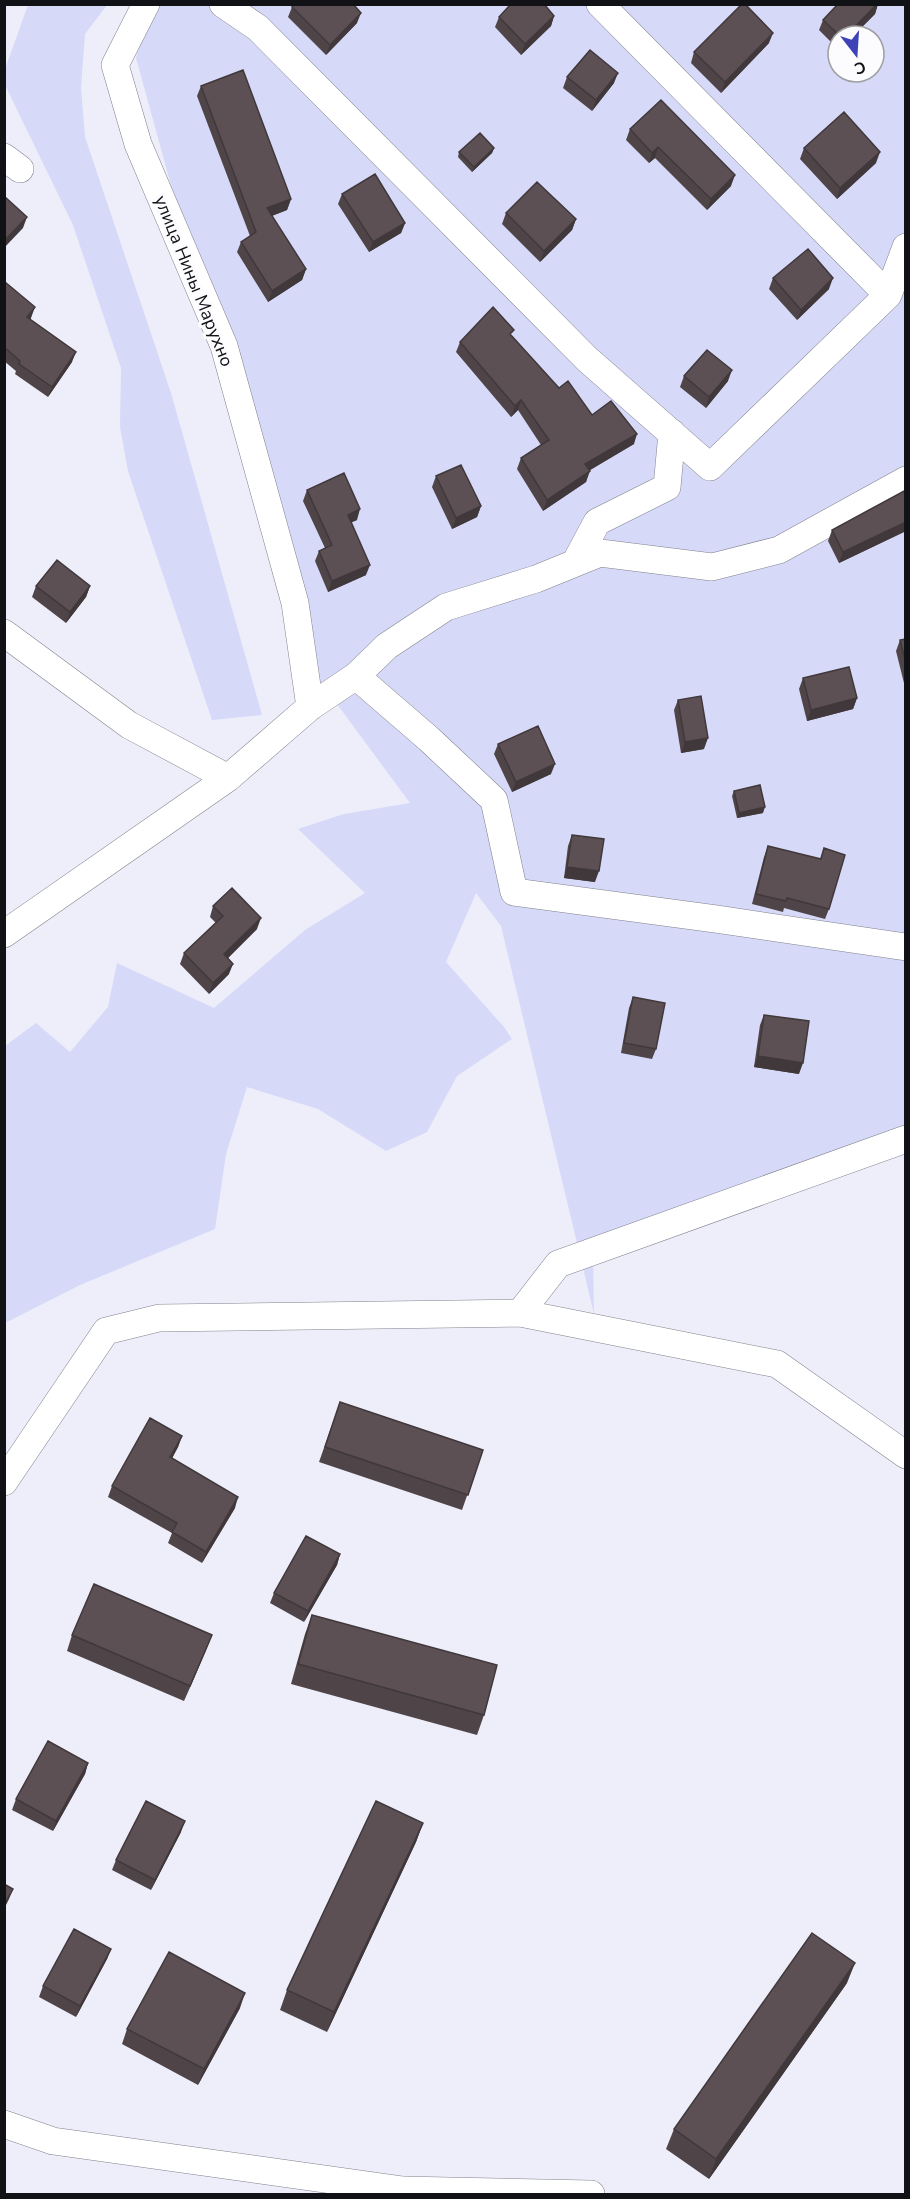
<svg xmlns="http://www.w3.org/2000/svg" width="910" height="2199" viewBox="0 0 910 2199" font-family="'Nunito Sans',sans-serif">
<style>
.green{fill:#d6d9f8;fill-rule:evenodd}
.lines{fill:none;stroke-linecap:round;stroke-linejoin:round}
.minor-casing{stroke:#81828d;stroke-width:28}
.minor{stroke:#fff;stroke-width:27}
.wall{fill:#4f4548}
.shaded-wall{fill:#40383b}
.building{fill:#5c5054;stroke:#40383b;stroke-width:1.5}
.labels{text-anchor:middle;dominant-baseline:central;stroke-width:6;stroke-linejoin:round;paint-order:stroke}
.street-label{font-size:18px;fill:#111216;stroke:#fcfcfe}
</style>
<rect width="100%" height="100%" fill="#edeefa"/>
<!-- green -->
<path class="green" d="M28 5H107L85 34 81 88 85 137 171 393 262 715 212 720 128 471 120 427 121 368 73 225 5 85V69Z
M152 5H905V1153L593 1256 594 1314 501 926 476 893 446 962 504 1027 512 1039 457 1076 427 1132 386 1151 318 1109 247 1087 226 1154 215 1229 80 1285 5 1323V1046L36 1023 70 1052 108 1007 117 963 214 1008 305 930 365 893 298 829 344 814 410 803 300 654 136 58ZM838 36H874V72H838Z"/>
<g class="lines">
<defs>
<path id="minor" d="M146 4 115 65 138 144 224 346 295 603 310 707
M223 4 258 28 587 359 710 467 888 295
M600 4 888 295 906 247
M4 157 20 169
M575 563 597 522 667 487 672 433
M4 633 129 725 228 778
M356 676 429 739 494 800 514 892 716 919 906 947
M4 934 228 778 310 707 356 676 387 646 446 607 536 579 600 553 712 567 779 550 906 480
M520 1313 558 1264 906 1139
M4 1482 106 1331 159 1318 520 1313 777 1364 906 1455
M4 2124 53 2141 403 2190 591 2194"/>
</defs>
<!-- minor casing -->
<use href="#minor" class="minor-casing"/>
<!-- minor -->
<use href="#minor" class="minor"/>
</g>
<!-- wall -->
<path class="wall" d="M838 4H878L875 14 853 36H838V49L819 30 823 20Z
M292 7 357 23 326 55 288 17Z
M554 16 551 26 521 55 495 27 499 17Z
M769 43 721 93 691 63 694 52Z
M567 77 614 83 592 111 563 88Z
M201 86 291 199 287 210 272 216 306 269 302 280 268 302 237 252 241 242 250 236 197 96Z
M630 129 731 186 707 210 655 158 649 163 626 140Z
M494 148 492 153 472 172 458 157 459 152Z
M804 148 876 163 837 199 800 159Z
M342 194 405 223 401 233 369 252 338 204Z
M506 213 576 219 572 230 540 262 502 224Z
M773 278 829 289 797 320 769 289Z
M4 283 31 318 30 320 72 362 48 397 15 374 16 371 4 361Z
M511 336 559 388 592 415 634 444 589 470 586 482 543 511 517 469 521 458 541 445 518 410 511 417 456 352 460 342Z
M684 376 728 381 706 408 680 387Z
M436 476 481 506 477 517 452 529 432 487Z
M307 490 357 520 351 522 366 575 328 592 315 561 319 551 325 548 303 501Z
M906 490V531L839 563 828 541 832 530Z
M36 586H90L86 597 66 623 32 597Z
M906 639V682L904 683 896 651 900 640Z
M803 678 857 698 853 709 807 721 799 689Z
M678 700 704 749 681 753 674 710Z
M498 744 551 774 512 792 494 754Z
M734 791 763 813 737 818 732 796Z
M572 835 595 882 564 878 568 846Z
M768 846 820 859 824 848 829 909 825 919 784 908 783 912 752 904 764 857Z
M213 906 257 929 228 958 229 974 209 994 180 964 184 953 216 923 210 917Z
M633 997 656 1049 652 1059 621 1053 629 1008Z
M764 1015 799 1074 754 1067 760 1025Z
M340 1402 483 1450 462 1510 319 1462Z
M182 1436 178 1447 172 1458 235 1508 202 1563 168 1543 172 1533 108 1497 112 1486Z
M340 1554 337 1565 304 1622 270 1603 274 1593Z
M312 1615 484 1715 477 1735 291 1684 305 1634Z
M72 1635 206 1650 184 1701 67 1651Z
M88 1763 85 1774 53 1831 12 1810 16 1799Z
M423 1823 416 1842 327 2032 280 2010 287 1990Z
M181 1832 151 1890 112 1870 116 1860Z
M111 1949 107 1959 76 2017 39 1997 43 1986Z
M847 1983 709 2179 666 2149 674 2129Z
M240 2008 198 2085 122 2044 127 2029Z"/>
<!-- shaded-wall -->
<path class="shaded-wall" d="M877 4H878L875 14 853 36H846Z
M361 13 357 23 326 55 330 45Z
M554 16 551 26 521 55 525 44Z
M773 33 769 43 721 93 725 82Z
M618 73 614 83 592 111 596 100Z
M658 147 655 158 649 163 652 153Z
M494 148 492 153 472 172 474 167Z
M880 152 876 163 837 199 840 188Z
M735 175 731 186 707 210 711 199Z
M291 199 287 210 263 219 267 208Z
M27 217 23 228 4 248V241Z
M576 219 572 230 540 262 544 251Z
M405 223 401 233 369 252 373 242Z
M306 269 302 280 268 302 272 291Z
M833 278 829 289 797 320 801 310Z
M35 307 31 318 23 328 27 317Z
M76 352 72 362 48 397 52 387Z
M732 370 728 381 706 408 709 397Z
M521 400 518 410 511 417 515 406Z
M637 434 634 444 582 475 585 464Z
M590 471 586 482 543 511 547 500Z
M481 506 477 517 452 529 456 518Z
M360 509 357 520 344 526 348 515Z
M906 522V531L839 563 843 552Z
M370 565 366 575 328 592 332 581Z
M90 586 86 597 66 623 70 612Z
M857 698 853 709 807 721 811 710Z
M708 738 704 749 681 753 685 742Z
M555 764 551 774 512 792 516 782Z
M765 807 763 813 737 818 739 813Z
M567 867 599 871 595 882 564 878Z
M261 918 257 929 221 965 224 954Z
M233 964 229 974 209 994 213 983Z
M758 1056 803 1063 799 1074 754 1067Z
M182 1436 178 1447 167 1468 170 1457Z
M238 1497 235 1508 202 1563 206 1552Z
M340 1554 337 1565 304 1622 308 1611Z
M212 1635 206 1650 184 1701 190 1686Z
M88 1763 85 1774 53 1831 56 1821Z
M185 1821 181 1832 151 1890 155 1880Z
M423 1823 416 1842 327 2032 334 2012Z
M13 1889 9 1899 4 1909V1905Z
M111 1949 107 1959 76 2017 80 2006Z
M855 1963 847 1983 709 2179 716 2159Z
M245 1993 240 2008 198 2085 204 2069Z"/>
<!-- building -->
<path class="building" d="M294 4H353L361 13 330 45 292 7Z
M511 4H544L554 16 525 44 499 17Z
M742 4H745L773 33 725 82 694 52Z
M838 4H877L846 36H840L823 20Z
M590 50 618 73 596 100 567 77Z
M243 70 291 199 267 208 306 269 272 291 241 242 256 232 201 86Z
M661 100 735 175 711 199 658 147 652 153 630 129Z
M844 112 880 152 840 188 804 148Z
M480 133 494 148 474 167 459 152Z
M375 174 405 223 373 242 342 194Z
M537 182 576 219 544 251 506 213Z
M4 196 27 217 4 241Z
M808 249 833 278 801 310 773 278Z
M5 282 35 307 27 317 76 352 52 387 19 364 20 361 4 347V283Z
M493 307 514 330 510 334 559 388 568 381 592 415 611 401 637 434 585 464 590 471 547 500 521 458 549 440 521 400 515 406 460 342Z
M707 350 732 370 709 397 684 376Z
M461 465 481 506 456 518 436 476Z
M344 473 360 509 348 515 370 565 332 581 319 551 332 545 307 490Z
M906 490V522L843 552 832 530Z
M57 560 90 586 70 612 36 586Z
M906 639V664L900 640Z
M849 667 857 698 811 710 803 678Z
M701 696 708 738 685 742 678 700Z
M538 726 555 764 516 782 498 744Z
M760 785 765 807 739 813 734 791Z
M572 835 604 839 599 871 567 867Z
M768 846 821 859 824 848 845 855 829 909 787 898 786 901 756 894Z
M232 888 261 918 224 954 233 964 213 983 184 953 223 916 213 906Z
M633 997 665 1003 656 1049 624 1043Z
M764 1015 809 1021 803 1063 758 1056Z
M340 1402 483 1450 468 1495 325 1447Z
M150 1418 182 1436 170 1457 238 1497 206 1552 172 1532 177 1523 112 1486Z
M306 1536 340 1554 308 1611 274 1593Z
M94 1584 212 1635 190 1686 72 1635Z
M312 1615 497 1665 484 1715 298 1664Z
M48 1741 88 1763 56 1821 16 1799Z
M146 1801 185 1821 155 1880 116 1860Z
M376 1801 423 1823 334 2012 287 1990Z
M4 1884 13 1889 4 1905Z
M74 1929 111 1949 80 2006 43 1986Z
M812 1933 855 1963 716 2159 674 2129Z
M169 1952 245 1993 204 2069 127 2029Z"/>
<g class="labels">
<!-- street labels -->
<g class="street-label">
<text transform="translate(194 281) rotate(68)">улица Нины Марухно</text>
</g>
</g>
<!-- border -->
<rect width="910" height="2199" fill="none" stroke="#111216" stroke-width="12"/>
<!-- north arrow -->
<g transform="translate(856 54) rotate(163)"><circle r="28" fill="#fcfcfe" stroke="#9e9ea1" stroke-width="1.5"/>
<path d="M0-4.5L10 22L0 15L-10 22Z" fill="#3d43b7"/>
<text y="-9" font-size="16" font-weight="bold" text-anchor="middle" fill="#111216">С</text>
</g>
</svg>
